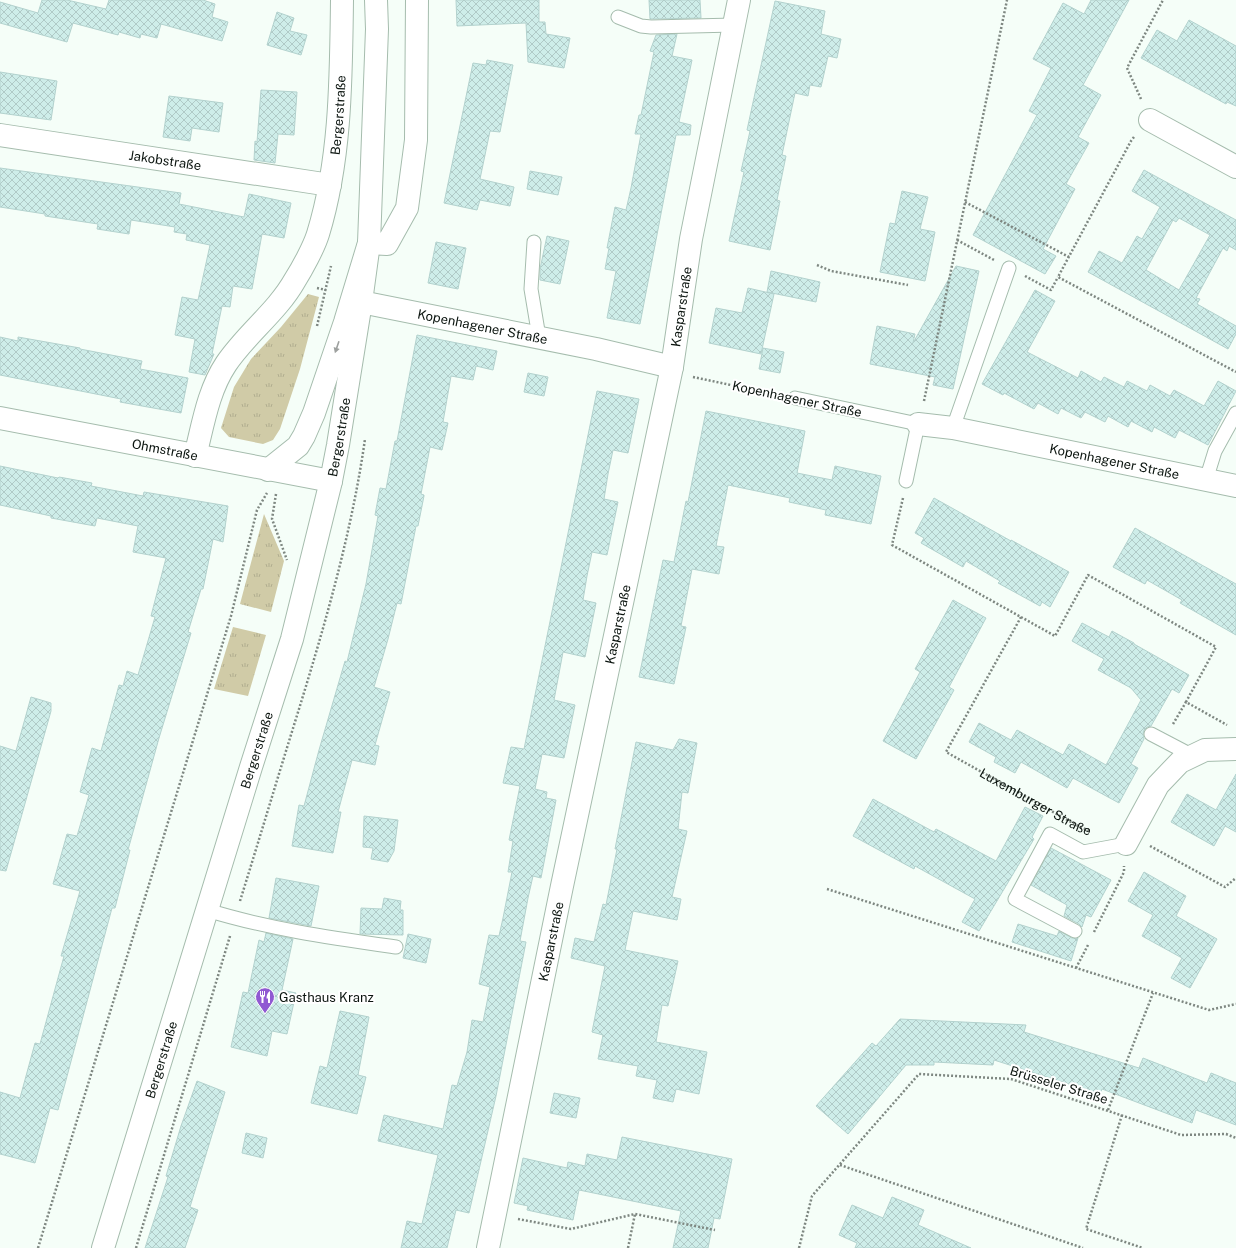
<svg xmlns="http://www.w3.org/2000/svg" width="1236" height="1248" viewBox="0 0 1236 1248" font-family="'Public Sans',sans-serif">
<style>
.grass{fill:url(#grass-tufts)}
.building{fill:url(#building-cross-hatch);stroke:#b3d2ce;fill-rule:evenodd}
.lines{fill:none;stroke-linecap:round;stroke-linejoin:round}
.lane-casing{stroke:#a5bcad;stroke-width:15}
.street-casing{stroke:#a5bcad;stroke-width:24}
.secondary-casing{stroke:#a5bcad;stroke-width:24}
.path{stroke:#7e8781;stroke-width:2.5;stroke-dasharray:2 2;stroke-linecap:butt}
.lane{stroke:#fff;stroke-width:13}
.street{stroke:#fff;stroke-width:22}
.secondary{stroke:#fff;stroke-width:22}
.oneway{fill:#9ea19f}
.labels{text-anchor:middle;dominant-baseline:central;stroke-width:4;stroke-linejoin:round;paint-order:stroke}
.street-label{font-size:13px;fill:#0c1510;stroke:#fff}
.poi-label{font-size:13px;fill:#0c1510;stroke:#fff;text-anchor:start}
</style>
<defs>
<pattern id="grass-tufts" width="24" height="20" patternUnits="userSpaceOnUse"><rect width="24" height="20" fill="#d0cba7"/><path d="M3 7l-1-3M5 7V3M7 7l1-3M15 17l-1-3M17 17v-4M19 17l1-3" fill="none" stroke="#b1ad8f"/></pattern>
<pattern id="building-cross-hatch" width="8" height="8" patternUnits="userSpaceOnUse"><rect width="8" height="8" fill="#ceede9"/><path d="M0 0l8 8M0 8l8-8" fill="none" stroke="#b0cac7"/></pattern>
</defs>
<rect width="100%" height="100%" fill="#f5fef8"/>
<!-- grass -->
<path class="grass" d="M308 294 319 297 300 369 280 429 273 440 263 444 229 437 221 428 234 387 251 359 281 327Z
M264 514 284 561 271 612 240 604Z
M233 627 266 635 248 696 214 689Z"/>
<!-- building -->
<path class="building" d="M42 0H67L106 9 109 0H203L215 4 212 17 228 22 222 41 161 24 157 38 141 34 140 38 119 32 118 35 73 23 67 42 0 23V2L38 13Z
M456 0H539V22H545L546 34 570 38 564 68 528 62 526 23 457 26Z
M649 0H700L701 18 650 19Z
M1091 0H1129L1083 85 1101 95 1078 137 1089 143 1066 184 1075 189 1043 249 1056 256 1045 274 973 235 1037 115 1029 111 1051 68 1033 59 1063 3 1084 14Z
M775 1 825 11 821 34 841 39 837 58 828 56 821 87 810 85 808 96 795 93 782 155 786 156 777 200 780 201 770 250 729 241 744 172 741 171 750 131 747 130Z
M277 12 294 18 290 31 307 35 301 55 267 45Z
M1189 20 1236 46V106L1227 102 1226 104 1141 58 1157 30 1177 41Z
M677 34 672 56 692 60 679 122 691 125 690 135H676L640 324 607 318 616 271 605 269 609 248H607L615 207 626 210 631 188 641 134H635L639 115H641L654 52 650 51 656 35Z
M487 60 513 65 500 132 490 131 480 179 514 187 510 206 480 200 477 210 444 203 473 63 486 65Z
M0 72 57 81 51 120 0 113Z
M261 90 297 92 294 135 278 134 275 163 254 160 255 141 257 142Z
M169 96 223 103 219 132 192 128 190 141 163 137Z
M0 168 181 193 179 204 244 217 249 194 291 203 284 238 262 234 252 289 233 286 230 307 222 306 212 354H214L205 375 189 372 195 339 175 335 182 297 198 300 210 245 186 240 187 234 174 232 175 227 131 220 129 234 97 229 98 224 45 216V214L0 207Z
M1144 170 1236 220V250L1229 246 1227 251 1223 248 1196 298 1200 299 1197 304 1236 326V334L1228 349 1088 272 1099 251 1122 263 1137 236 1142 239 1160 207 1132 191ZM1179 218 1210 235 1179 290 1146 270 1173 220 1176 222Z
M530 171 562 177 558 195 527 189Z
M902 191 928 197 920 229 935 232 925 281 880 272 890 223 895 224Z
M547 236 569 241 560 284 540 280V269Z
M436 242 466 248 458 289 428 283Z
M956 266 979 271 953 389 933 385 935 377 870 364 877 326 915 334 913 343Z
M771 271 820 282 816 302 767 292Z
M748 288 774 294 761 354 709 343 716 308 742 313Z
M1035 290 1055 301 1027 352 1078 378 1081 371 1101 382 1104 377 1124 387 1127 381 1147 391 1150 385 1170 396 1174 390 1204 406 1218 381 1236 391 1208 445 1179 430 1175 438 1154 427 1152 432 1131 421 1128 427 1108 416 1105 422 1085 412 1081 418 1061 408 1058 414 1038 403 1034 409 1004 393 1003 395 982 384Z
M417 335 497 351 493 370 476 366 473 380 451 376 443 422 448 423 442 450 430 447 421 494 424 495V496L418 526H416L401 604 397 603 388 639 374 687 390 692 375 745 379 746 375 765 352 760 338 812H341L333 853 292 846 299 805 304 806 319 750 345 661 347 662 366 584 378 516 375 515 380 488 386 489 395 441H397Z
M0 337 18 341V337L80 348V349L142 361 140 369 188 378 181 413 120 402 121 399 0 375Z
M763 348 784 352 780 373 759 369Z
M528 373 548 377 544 396 524 392Z
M597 391 639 399 628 453 613 450 608 474 604 499 618 502 607 555 592 552 587 576 583 600 596 603 585 657 563 652 554 700 575 705 564 758 542 754 535 789 547 792 546 798 556 800 541 878 533 876 528 898 520 941 526 942 496 1096 469 1213 456 1210 447 1248H401L407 1221 422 1224 438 1155 378 1141 384 1115 443 1129 452 1085 457 1086 467 1052 472 1020 483 1022 490 987 479 984 489 935 499 936 503 918 512 872H508L513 841 509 840 520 786 503 783 511 747 524 749Z
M706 411 805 431 797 473 832 480 835 466 881 476 871 524 825 515 826 510 789 502 790 498 728 485 716 546 724 547 719 574 692 569 681 626 686 627 674 684 639 677 663 560 674 562 686 501 688 502Z
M0 466 58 478 59 477 92 483 91 486 143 496 144 492 228 506 223 542 213 539 203 589H201L188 632 191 633 159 738 128 850H130L115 908H112L58 1110 50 1108 35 1163 0 1154V1092L20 1098 35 1043 40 1044 64 956H61L80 891 53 884 67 834 77 836 89 795 80 792 92 748 101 751 119 685 123 686 127 671 138 675 155 617 151 616 166 558 133 552 138 526 97 518 95 526 51 518V516L0 505Z
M934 498 1011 541V540L1069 572 1050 607 1042 602 1040 606 998 583 1000 581 966 561 963 567 921 543 924 538 915 533Z
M1135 528 1236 584V635L1180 603 1182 600 1147 580 1145 584 1113 567Z
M953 600 986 618 949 687 954 690 916 759 883 741 920 672 915 669Z
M1082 623 1109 637 1112 631 1134 643V644L1189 675 1179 693 1172 689 1151 726 1147 727 1144 730 1143 734 1144 739 1131 764 1138 768 1119 803 1073 778 1067 788 1021 762 1015 773 994 762 996 757 969 742 979 723 1011 740 1017 730 1063 755 1069 744 1106 765 1141 700 1131 688 1098 670 1104 659 1072 641Z
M31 697 51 703V711L6 871 0 870V746L16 751Z
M679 739 697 743 688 793 682 792 678 829 687 831 672 897 681 899 677 920 633 911 625 950 678 961 668 1006 662 1005 656 1042 707 1052 699 1094 676 1089 673 1102 653 1098 657 1080 636 1076 638 1066 598 1059 603 1035 592 1032 605 966 571 958 575 938 594 942 603 904 606 905 617 849H615L636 742 673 750Z
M1236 774V832L1225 826 1214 846 1171 822 1187 794 1216 810Z
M873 799 934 832 936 829 996 861 1025 807 1043 816 1032 837 1034 839 979 931 962 922 975 899 915 866 914 869 853 836Z
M364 816 398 820 394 851 388 862 371 859 373 848 363 847Z
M1051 848 1111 880 1091 917 1086 915 1082 927 1079 924 1064 916 1067 905 1031 885Z
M1144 872 1186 896 1176 916 1217 939 1190 988 1171 978 1182 958 1142 936 1153 915 1128 901Z
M276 878 319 886 311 926 269 918Z
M384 898 401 901 400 910H403V935L360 934 361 908 382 909Z
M1018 924 1057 936 1059 931 1072 938H1078L1071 961 1012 942Z
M266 933 293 939 282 990 296 993 287 1034 272 1031 267 1056 231 1047 243 992 248 993 259 940 264 942Z
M408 934 431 939 426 963 403 958Z
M340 1011 369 1017 358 1075 366 1077 357 1114 311 1103 320 1066 327 1068Z
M900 1019 1026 1025 1024 1032 1139 1068 1143 1058 1207 1083 1211 1073 1236 1083V1125L1196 1110 1192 1123 1102 1089 1100 1094 994 1060 993 1065 934 1062V1065H906L848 1134 816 1106 872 1043 876 1046Z
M197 1081 225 1092 190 1207 198 1210 185 1248H145L168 1177 166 1176 181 1126Z
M554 1093 580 1098 576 1118 550 1113Z
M246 1133 267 1138 263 1158 242 1153Z
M622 1137 732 1159 720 1219 714 1218 708 1248H673L681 1211 579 1190 573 1220 527 1210 528 1206 514 1203 523 1158 567 1168 568 1162 585 1166 587 1154 617 1160Z
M892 1197 924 1210 918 1225 971 1248H855L857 1243 839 1235 852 1205 883 1218Z"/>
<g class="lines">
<defs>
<path id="lane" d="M618 17 641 26 651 27 734 25
M534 242 531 289 539 337
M795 398 918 424 906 481
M953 428 1009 268
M1206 480 1215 451 1236 413
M1151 734 1193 756
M207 910C268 929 333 938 396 947
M1075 931 1015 899 1050 834 1083 852 1126 844"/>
<g id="street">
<path d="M1150 120 1236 167"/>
<path id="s2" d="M0 135 330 185"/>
<path id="s3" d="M361 302 596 349 672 367"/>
<path id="s4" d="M0 418 331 481"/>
<path id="s5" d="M918 424 953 428 1236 486"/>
<path id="s6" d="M195 456C203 425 208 391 226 364 246 334 277 312 295 280 302 269 314 247 318 234 341 159 341 78 342 0"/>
<path d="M268 470 298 446 304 436 314 413 345 322 369 243 387 244 407 208 416 140 417 0"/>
<path d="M1126 844 1158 785 1180 762 1205 750 1236 749"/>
<path id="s7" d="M488 1248 562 886 672 367 691 239 739 0"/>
</g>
<g id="secondary">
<path id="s8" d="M103 1248 251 767 292 639 331 481 338 445 361 302 369 243 377 29 376 0"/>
</g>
</defs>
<!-- lane casing -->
<use href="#lane" class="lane-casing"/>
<!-- street casing -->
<use href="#street" class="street-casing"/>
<!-- secondary casing -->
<use href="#secondary" class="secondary-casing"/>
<!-- path -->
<g class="path">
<path d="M1141 99 1127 68 1163 0"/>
<path d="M1134 137 1131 141 1058 277 1236 372"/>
<path d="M965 202 1069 257"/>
<path d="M957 240 994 260"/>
<path d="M817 265 831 271 908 285"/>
<path d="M1025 276 1051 290 1058 277"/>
<path d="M317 288 326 290"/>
<path d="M317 326 331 266"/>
<path d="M693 377 778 395"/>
<path d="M924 401 1007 0"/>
<path d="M276 494 272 519 287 560"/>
<path d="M903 498 892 545 1055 636 1088 575 1216 647 1186 702 1227 725"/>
<path id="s1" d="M1021 617 946 752 1080 827 1091 831"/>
<path d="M1173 724 1186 702"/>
<path d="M1150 846 1225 887 1236 878"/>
<path d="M827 889 1209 1010 1236 1004"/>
<path d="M240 901C260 837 279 773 299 709 326 621 352 531 365 439"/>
<path d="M1094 932 1124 872V866"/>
<path d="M1076 968 1088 945"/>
<path d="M1108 1110 1153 993"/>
<path d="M1122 1115 1086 1229 1143 1248"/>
<path d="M840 1165 1083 1248"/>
<path d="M518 1219 571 1229 635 1214 715 1230"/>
<path d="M38 1248 231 616 257 510 267 493"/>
<path d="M136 1248 230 936"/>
<path d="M628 1248 635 1214"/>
<path d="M799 1248 812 1196 919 1074 1011 1079 1181 1135 1226 1134 1236 1138"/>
</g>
<!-- lane -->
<use href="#lane" class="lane"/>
<!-- street -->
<use href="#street" class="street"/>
<!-- secondary -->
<use href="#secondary" class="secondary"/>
</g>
<!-- one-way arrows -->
<defs><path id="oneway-solid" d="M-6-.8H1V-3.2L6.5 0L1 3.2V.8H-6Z"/></defs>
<use class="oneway" href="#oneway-solid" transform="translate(337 347) rotate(109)"/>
<!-- icons -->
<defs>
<symbol id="restaurant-pin" viewBox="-11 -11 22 30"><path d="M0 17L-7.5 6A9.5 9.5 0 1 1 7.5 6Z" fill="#9059d2" stroke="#fff"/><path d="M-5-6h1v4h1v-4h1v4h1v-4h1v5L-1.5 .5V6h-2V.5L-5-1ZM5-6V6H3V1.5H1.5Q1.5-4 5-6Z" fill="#fff"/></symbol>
</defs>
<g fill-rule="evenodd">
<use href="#restaurant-pin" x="254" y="986" width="22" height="30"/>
</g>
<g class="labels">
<!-- street labels -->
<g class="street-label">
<text stroke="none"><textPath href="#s6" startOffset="379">Bergerstraße</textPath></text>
<text stroke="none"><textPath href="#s2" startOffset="167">Jakobstraße</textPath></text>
<text stroke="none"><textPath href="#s7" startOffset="961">Kasparstraße</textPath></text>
<text stroke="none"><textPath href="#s3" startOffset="124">Kopenhagener Straße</textPath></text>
<text transform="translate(797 399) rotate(12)">Kopenhagener Straße</text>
<text stroke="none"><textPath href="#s8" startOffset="845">Bergerstraße</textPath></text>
<text stroke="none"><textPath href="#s4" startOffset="168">Ohmstraße</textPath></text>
<text stroke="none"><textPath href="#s5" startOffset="200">Kopenhagener Straße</textPath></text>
<text stroke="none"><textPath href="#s7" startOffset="637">Kasparstraße</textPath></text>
<text stroke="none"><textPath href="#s8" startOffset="521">Bergerstraße</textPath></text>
<text stroke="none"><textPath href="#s1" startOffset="257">Luxemburger Straße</textPath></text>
<text stroke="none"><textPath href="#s7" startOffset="313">Kasparstraße</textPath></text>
<text stroke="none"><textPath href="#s8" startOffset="197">Bergerstraße</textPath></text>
<text transform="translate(1059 1085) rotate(17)">Brüsseler Straße</text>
</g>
<!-- poi labels -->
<g class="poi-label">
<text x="279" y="997">Gasthaus Kranz</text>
</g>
</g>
</svg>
